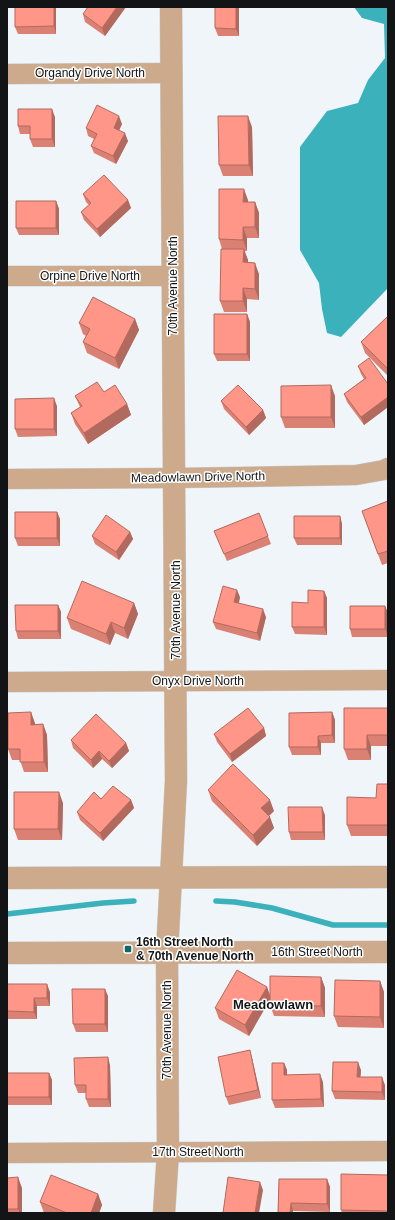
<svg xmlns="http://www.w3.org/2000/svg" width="395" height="1220" viewBox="0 0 395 1220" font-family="Arial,sans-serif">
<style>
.water{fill:#3bb1bc}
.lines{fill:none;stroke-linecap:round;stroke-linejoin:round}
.stream{stroke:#3bb1bc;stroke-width:5.5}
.minor-casing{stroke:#ccd1d5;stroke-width:21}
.tertiary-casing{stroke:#ccd1d5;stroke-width:23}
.minor{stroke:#ccaa8b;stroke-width:20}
.tertiary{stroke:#ccaa8b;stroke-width:22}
.wall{fill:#db8174}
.shaded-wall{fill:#b2695e}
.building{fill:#ff9687;stroke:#b2695e}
.poi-dot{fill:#156468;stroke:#fff;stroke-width:1.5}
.labels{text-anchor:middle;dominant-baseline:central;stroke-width:3;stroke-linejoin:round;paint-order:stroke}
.street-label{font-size:12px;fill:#121415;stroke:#fff}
.poi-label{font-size:12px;font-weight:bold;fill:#121415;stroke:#fff;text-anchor:start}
.neighbourhood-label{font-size:13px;font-weight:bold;fill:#121415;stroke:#fff}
</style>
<rect width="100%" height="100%" fill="#f0f5fa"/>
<!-- water -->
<path class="water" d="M354 7H388V288L341 337 327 333 322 309 319 283 300 250V147L327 111 358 103 368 80 385 58 384 24 362 18Z"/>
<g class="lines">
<!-- stream -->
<path class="stream" d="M216 901 235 902 272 908 333 925H388
M7 914 103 903 134 901"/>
<defs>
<path id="minor" d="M7 74 172 73
M7 276H173
M7 479 175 478 356 475 384 470 388 468
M7 682 388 680
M7 1153 388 1151"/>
<path id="tertiary" d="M7 878 388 877
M7 953 388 952
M164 1213 168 1152 167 953 176 781 171 7"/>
</defs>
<!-- minor casing -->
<use href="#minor" class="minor-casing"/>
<!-- tertiary casing -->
<use href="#tertiary" class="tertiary-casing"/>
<!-- minor -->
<use href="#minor" class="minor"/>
<!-- tertiary -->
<use href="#tertiary" class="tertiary"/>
</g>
<!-- wall -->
<path class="wall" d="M15 7H56V34H18L15 27Z
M88 7H126L105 36 85 22 83 14Z
M215 7H239V36H218L215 28Z
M55 117V147H33L30 139V134H20L18 126Z
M122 124 119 130 128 141 116 164 94 153 91 146 94 139 88 136 86 128Z
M252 127 253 176H223L219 165Z
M83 194 128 200 131 208 100 237 84 220 81 212 89 205 86 202Z
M248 200V202H255L259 213V238H247V251H244L248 260V262L259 274V300L247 299V312H224L220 301 222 249 219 239Z
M56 201 59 209V235H19L16 228Z
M247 314 250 322V361H217L214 354Z
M388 316V376L365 353 361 342Z
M135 319 139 330 119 369 87 353 83 342 86 336 83 334 79 323Z
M358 366 388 384V407L364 425 347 402 344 394 364 379 361 374Z
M104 392 127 404 131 415 88 444 75 424 71 413 80 407 75 396Z
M335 396V428H285L281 417Z
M221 401 263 410 266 418 249 435 224 409Z
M57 406V436L18 437 15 429Z
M388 501V563L382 565 362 511Z
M57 512 60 519V546H18L15 538Z
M259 513 271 544 227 561 214 531Z
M340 516 342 524V545H297L294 538Z
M130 532 133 539 119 560 95 544 92 536Z
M324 591 327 598V635L295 634 292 627 308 603Z
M240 597 239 603 266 617 260 641 216 629 213 622Z
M134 603 138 614 128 639 115 633 110 645 71 629 67 618Z
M58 605 61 612V639H18L16 631Z
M385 606 388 613V637H352L350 629Z
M388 708V746H371V760H348L344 749Z
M332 712 335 720V743H321V755H292L289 747Z
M35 723V724H43L47 735 48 772H24L20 760H12L8 749Z
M264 728 266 736 232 762 217 742 214 734Z
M71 740 126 743 129 751 112 768 102 759 93 768 73 748Z
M388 784V836H351L347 825 376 798Z
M208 790 274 811 269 816 274 828 257 846 212 801Z
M101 799 131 800 134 808 103 841 80 820 77 812Z
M63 803 62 840H18L14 829Z
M325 815V840H291L289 832Z
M321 977 325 988V1017L274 1016 270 1005V998L249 1036 219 1019 215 1008 267 987 270 998Z
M380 981 384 992V1028L338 1027 334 1016Z
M7 984 50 992V1006H37V1019H7Z
M108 996V1032H76L73 1024Z
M252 1058 261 1098 229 1105 226 1097Z
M284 1063 287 1070V1075L323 1082 324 1107 275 1108 272 1100Z
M110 1065 111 1107H89L86 1099V1093H78L75 1085Z
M361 1070 360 1077 385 1085V1100L335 1099 332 1091Z
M7 1073H49L52 1080V1105H7Z
M388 1175V1213H342L341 1210Z
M7 1178 22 1188V1213H7Z
M279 1179H327L330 1187V1212L293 1211V1213H278Z
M98 1194 102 1205 99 1213H44L40 1202Z"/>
<!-- shaded-wall -->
<path class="shaded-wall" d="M54 7H56V34L54 26Z
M117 7H126L105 36 102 28Z
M236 7H239V36L236 29Z
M52 109 55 117V147L52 139Z
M119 116 122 124 117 135 114 128Z
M248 116 252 127 253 176 249 165Z
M125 133 128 141 116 164 113 156Z
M244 189 248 200 247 213 243 202Z
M128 200 131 208 100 237 97 229Z
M56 201 59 209V235L56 228Z
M255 202 259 213V238L255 227Z
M243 227 247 238V251L243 240Z
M244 249 248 260 247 273 243 262Z
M255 263 259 274V300L255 289Z
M243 288 247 299V312L243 301Z
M247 314 250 322V361L247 354Z
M135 319 139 330 119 369 115 358Z
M331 385 335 396V428L331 417Z
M388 397V407L364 425 361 417Z
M54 398 57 406V436L54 429Z
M127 404 131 415 88 444 84 433Z
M263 410 266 418 249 435 246 427Z
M57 512 60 519V546L57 538Z
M340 516 342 524V545L340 538Z
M130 532 133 539 119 560 116 552Z
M237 590 240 597 237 609 234 602Z
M324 591 327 598V635L324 627Z
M134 603 138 614 128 639 124 628Z
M58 605 61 612V639L58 631Z
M385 606 388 613V637L385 629Z
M263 609 266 617 260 641 257 633Z
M111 622 115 633 110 645 106 634Z
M31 712 35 723V735L31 725Z
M332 712 335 720V743L332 735Z
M43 724 47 735 48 772 44 762Z
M264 728 266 736 232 762 230 754Z
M367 735 371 746V760L367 749Z
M318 736 321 743V755L318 747Z
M126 743 129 751 112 768 109 761Z
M99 751 102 759 93 768 91 760Z
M59 792 63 803 62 840 58 829Z
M131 800 134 808 103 841 100 833Z
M270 800 274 811 265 819 261 808Z
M322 807 325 815V840L323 832Z
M270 817 274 828 257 846 253 835Z
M321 977 325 988V1017L321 1006Z
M380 981 384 992V1028L380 1017Z
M47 984 50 992V1006L47 998Z
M267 987 271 998 249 1036 245 1025Z
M105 989 108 996V1032L105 1024Z
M34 998 37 1006V1019L34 1012Z
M250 1050 252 1058 261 1098 258 1090Z
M108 1057 110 1065 111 1107 108 1099Z
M358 1062 361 1070 360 1085 357 1077Z
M284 1063 287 1070V1083L284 1075Z
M49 1073 52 1080V1105L49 1097Z
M320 1074 323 1082 324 1107 321 1099Z
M382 1077 385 1085V1100L382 1092Z
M18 1177 22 1188V1213H20L18 1209Z
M327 1179 330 1187V1212L327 1204Z
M260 1182 263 1190 259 1213H255Z
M98 1194 102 1205 99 1213H91Z
M291 1203 293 1211V1213H290Z"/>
<!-- building -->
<path class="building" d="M15 7H54V26L15 27Z
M88 7H117L102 28 83 14Z
M215 7H236V29L215 28Z
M97 105 119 116 114 128 125 133 113 156 91 146 97 134 86 128Z
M18 109H52V139H30V126H18Z
M218 116H248L249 165H219Z
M104 175 128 200 97 229 81 212 91 203 83 194Z
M219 189H244L243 202H255V227H243V240L219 239Z
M16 201H56V228H16Z
M221 249H244L243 262 255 263V289L243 288V301H220Z
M93 297 135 319 115 358 83 342 90 329 79 323Z
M214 314H247V354H214Z
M388 316V369L361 342Z
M369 358 388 384V397L361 417 344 394 366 378 358 366Z
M97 382 104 392 115 385 127 404 84 433 71 413 82 406 75 396Z
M238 385 263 410 246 427 221 401Z
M331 385V417H281V386Z
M54 398V429H15V399Z
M388 501V551L378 554 362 511Z
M15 512H57V538H15Z
M259 513 268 536 224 554 214 531Z
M106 515 130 532 116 552 92 536Z
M294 516H340V538H294Z
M82 581 134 603 124 628 111 622 106 634 67 618Z
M223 586 237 590 234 602 263 609 257 633 213 622Z
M308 590 324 591V627H292V602L308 603Z
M15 605H58V631H16Z
M350 606H385V629H350Z
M248 708 264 728 230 754 214 734Z
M344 708H388V735H367V749H344Z
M31 712V725L43 724 44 762H20V749H8V713Z
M332 712V735L318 736V747H289V713Z
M96 714 126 743 109 761 99 751 91 760 71 740Z
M233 764 270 800 261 808 270 817 253 835 208 790Z
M377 784H388V825H347V797L376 798Z
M113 786 131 800 100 833 77 812 94 792 101 799Z
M14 792H59L58 829H14Z
M288 807H322L323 832H289Z
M237 970 267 987 245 1025 215 1008Z
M270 976 321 977V1006L270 1005Z
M335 980 380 981V1017L334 1016Z
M7 984H47V998H34V1012L7 1011Z
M72 989H105V1024H73Z
M250 1050 258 1090 226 1097 218 1057Z
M108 1057V1099H86V1085H75L74 1058Z
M333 1062H358L357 1077H382V1092L332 1091Z
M272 1063H284V1075L320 1074 321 1099 272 1100Z
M7 1073H49V1097H7Z
M341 1174 388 1175V1211L341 1210Z
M51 1175 98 1194 91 1213H67L40 1202Z
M18 1177V1209H7V1178Z
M228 1177 260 1182 255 1213H223Z
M279 1179H327V1204L291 1203 290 1213H278Z"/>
<!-- markers -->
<rect class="poi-dot" x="124" y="945" width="8" height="8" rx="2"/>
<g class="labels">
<!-- street labels -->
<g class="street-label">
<text x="90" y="73">Organdy Drive North</text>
<text x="90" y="276">Orpine Drive North</text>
<text transform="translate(173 286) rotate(-90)">70th Avenue North</text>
<text transform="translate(198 477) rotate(-1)">Meadowlawn Drive North</text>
<text transform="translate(176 610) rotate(-90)">70th Avenue North</text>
<text x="198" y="681">Onyx Drive North</text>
<text x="317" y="952">16th Street North</text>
<text transform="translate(167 1030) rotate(-90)">70th Avenue North</text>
<text x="198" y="1152">17th Street North</text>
</g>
<!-- poi labels -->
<g class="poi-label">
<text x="136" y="942">16th Street North<tspan x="136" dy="14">&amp; 70th Avenue North</tspan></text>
</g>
<!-- neighbourhood labels -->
<g class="neighbourhood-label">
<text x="273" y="1004">Meadowlawn</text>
</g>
</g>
<!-- border -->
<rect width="395" height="1220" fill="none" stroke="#121415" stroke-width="16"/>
</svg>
